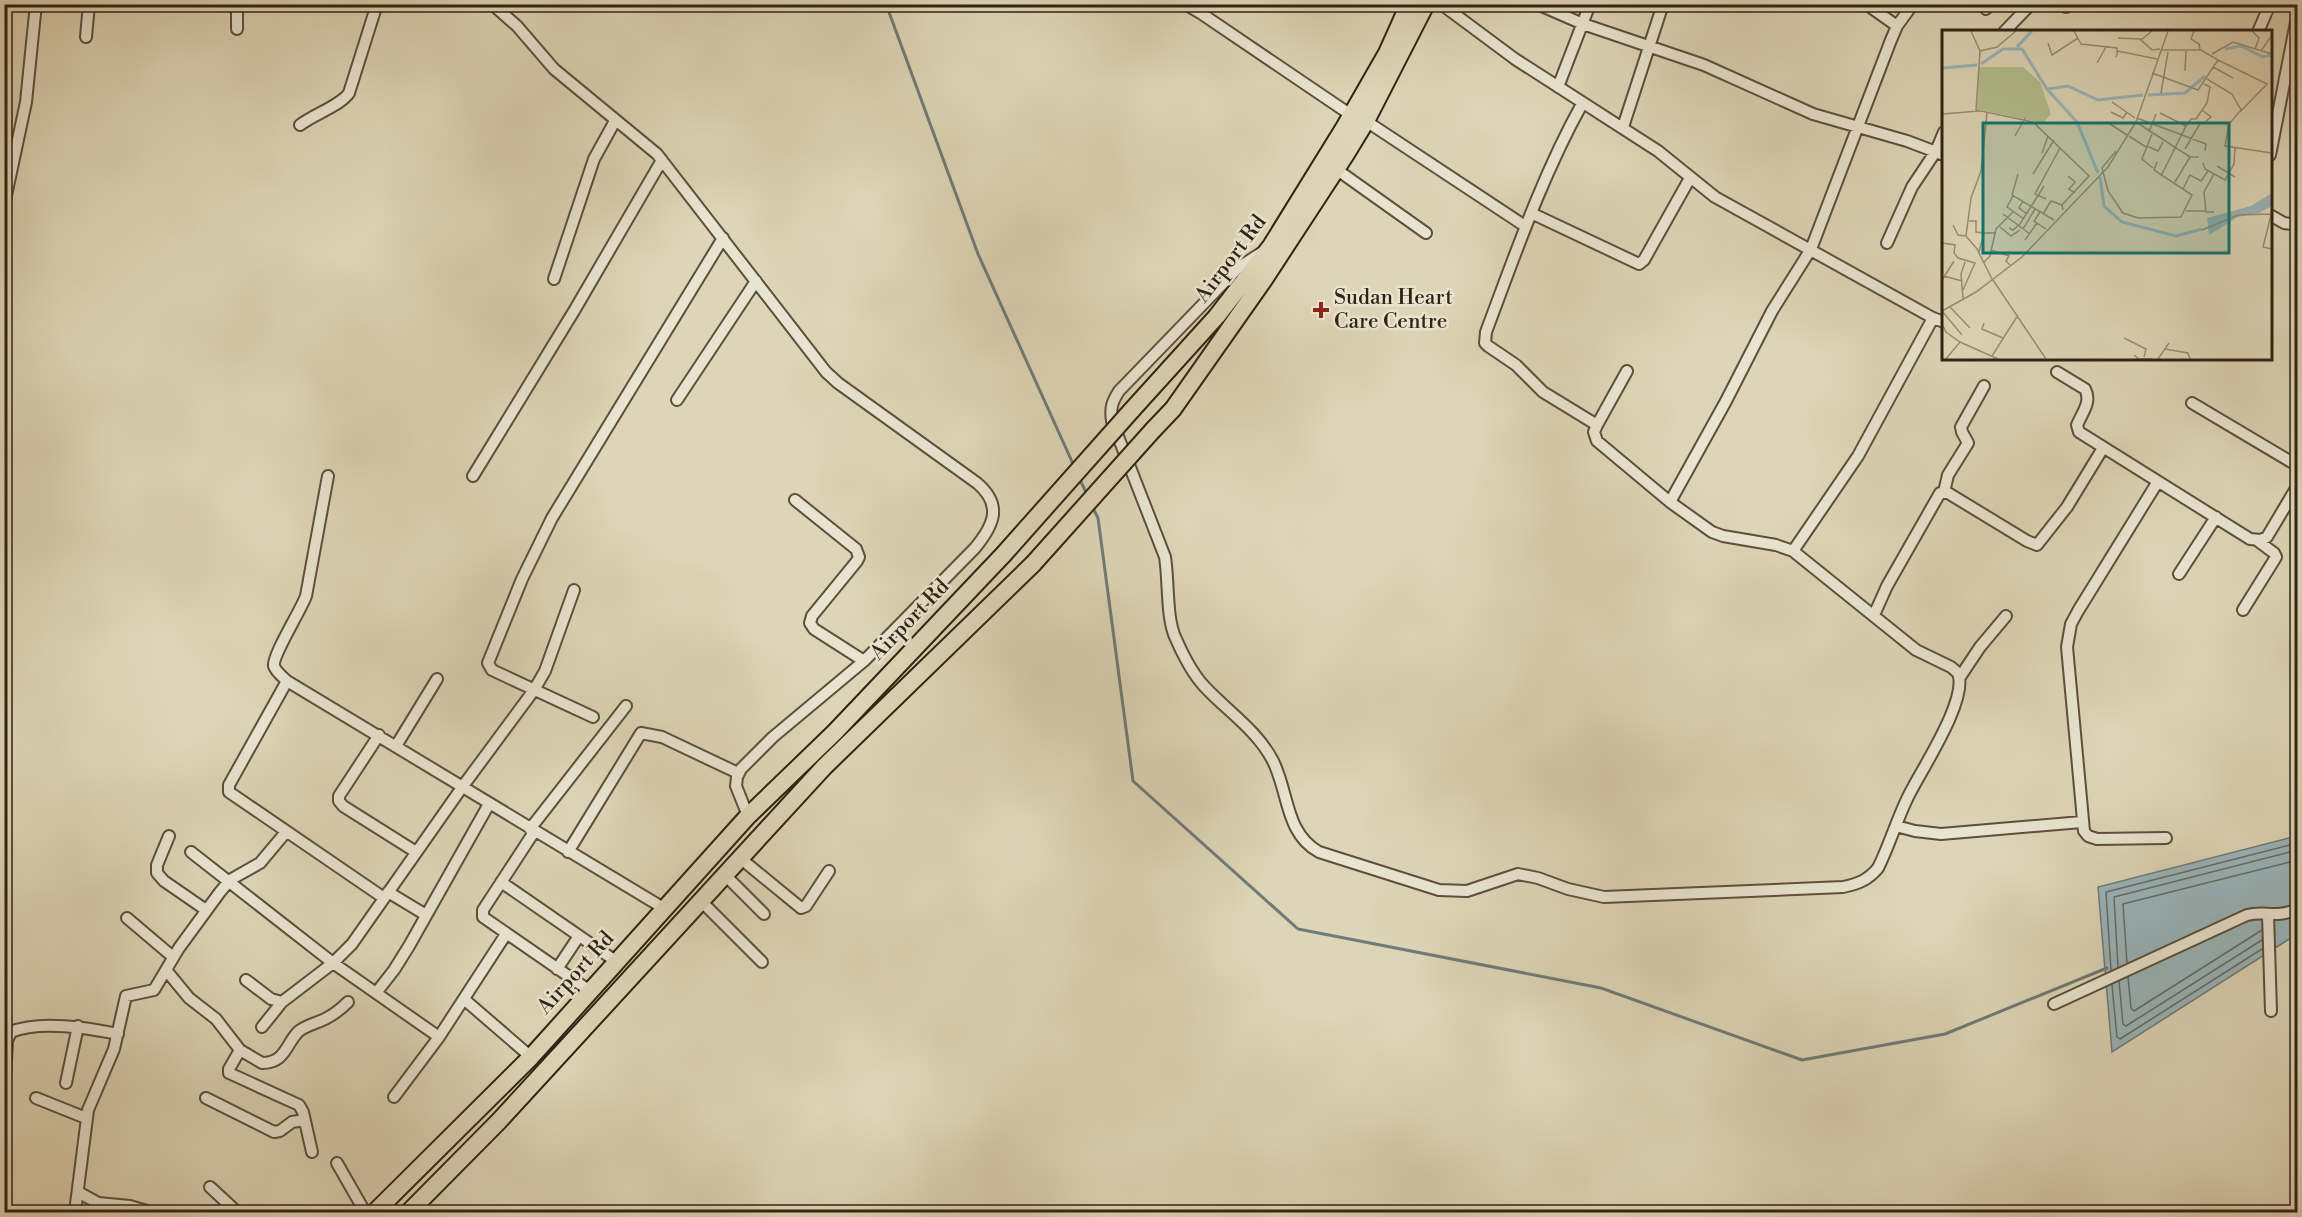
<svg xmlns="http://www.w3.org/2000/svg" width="2302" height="1217" viewBox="0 0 2302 1217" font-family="'Libre Bodoni',serif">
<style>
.water{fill:#99b5ba;stroke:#6f7b78;stroke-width:1.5}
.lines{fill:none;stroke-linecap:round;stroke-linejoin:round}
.shore{stroke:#656c67;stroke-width:1.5}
.stream{stroke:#6f7b78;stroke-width:3}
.street-casing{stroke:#5c503c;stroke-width:14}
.primary-casing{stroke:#312314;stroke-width:20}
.street{stroke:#e9e4d0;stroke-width:10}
.primary{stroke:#ddd5b6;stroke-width:16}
.primary-bridge-casing{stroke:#312314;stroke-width:20;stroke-linecap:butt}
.primary-bridge{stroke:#ddd5b6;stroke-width:16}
.poi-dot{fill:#8f2418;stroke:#e9e4d0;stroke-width:2}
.labels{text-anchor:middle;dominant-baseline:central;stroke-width:5;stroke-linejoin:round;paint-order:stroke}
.street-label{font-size:21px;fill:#312314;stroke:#e9e4d0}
.poi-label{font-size:21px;fill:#312314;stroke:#e9e4d0;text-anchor:start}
.inset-river{fill:none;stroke:#99b5ba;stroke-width:3}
.inset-road{fill:none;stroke:#988e75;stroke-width:1.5}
.view{fill:#0f766e;fill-opacity:0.15;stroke:#0f766e;stroke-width:3}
.inset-edge{fill:none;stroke:#312314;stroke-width:3}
</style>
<rect width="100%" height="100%" fill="#ddd5b6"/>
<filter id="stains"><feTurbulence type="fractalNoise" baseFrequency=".00333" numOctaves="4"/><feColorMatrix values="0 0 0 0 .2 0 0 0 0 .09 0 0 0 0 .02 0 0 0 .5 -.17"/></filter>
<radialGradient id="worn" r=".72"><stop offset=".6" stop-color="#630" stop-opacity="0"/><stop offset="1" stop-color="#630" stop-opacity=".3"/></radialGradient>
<!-- water -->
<path class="water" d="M2297 836V934L2112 1052 2098 887Z"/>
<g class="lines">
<!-- shore -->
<path class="shore" d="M2127 963 2123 904 2298 860
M2118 967 2114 897 2298 850
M2111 970 2106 892 2298 843
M2128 977 2131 1008 2134 1011 2262 930
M2119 981 2123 1024 2126 1026 2262 940
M2112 985 2117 1037 2120 1039 2262 949"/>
<!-- stream -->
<path class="stream" d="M886 4 978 254 1074 466
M1079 478 1088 496
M1093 508 1098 518 1133 781 1298 929 1601 988 1802 1060 1945 1034 2107 968"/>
<defs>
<path id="street" d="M237 4V29
M492 4 517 26 554 69 657 154 826 372 838 383 977 483C1003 505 994 525 975 548L864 661 773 737 741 769 737 777 736 786 748 816
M1185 4 1202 14 1351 115
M1441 4 1515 59 1658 151 1715 197 1933 318 1944 322
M1537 4 1583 24 1704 65 1813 114 1907 141 1944 155
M1866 4 1897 26
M2066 7 2069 4
M1986 9 1990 4
M2004 32 2031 4
M2258 32 2270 4
M86 37 89 4
M1558 87 1590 4
M1582 104C1542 176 1515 255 1486 332L1485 343 1488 346 1516 365 1543 392 1597 425
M1366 121 1525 226
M300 125C314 114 340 106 349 93L377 4
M1623 127 1663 4
M2270 155 2298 12
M1336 169 1426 233
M4 205 26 102 36 4
M1531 213 1639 264 1644 260 1690 178
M2270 215 2284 223 2298 225
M1887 243 1912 187 1936 151 1944 132
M1261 253 1238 268 1119 391C1112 402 1110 408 1112 421L1165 557C1169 582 1166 619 1176 639 1183 655 1192 673 1204 686 1227 711 1257 730 1273 761 1289 793 1285 833 1319 852L1439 890 1467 891 1518 874 1538 878 1568 889 1604 897 1843 887C1858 884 1868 880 1878 868 1889 846 1896 822 1907 799 1919 773 1969 700 1958 673L1951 667 1916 650 1793 551 1776 545 1723 536 1712 532 1670 502 1597 441 1594 432 1597 425 1627 371
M554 279 594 159 615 121
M2057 372 2085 389C2092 402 2082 413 2077 425L2079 432 2250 539 2261 540 2267 537 2298 485
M677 400 756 281
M2192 403 2298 466
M328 476 306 596C301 610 272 656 274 666 276 672 282 676 287 681L665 909
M473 476 574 311 662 160
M2157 483 2078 611 2071 624 2067 647 2084 831 2088 836 2097 839 2166 838
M1944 492 1948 475 1968 443 1962 432 1961 427 1984 386
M795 500 856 549 859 557 857 561 812 616 810 623 814 629 864 661
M1670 502 1726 401 1772 311 1811 249 1891 40 1897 26 1913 4
M1793 551 1858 456 1933 318
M2179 574 2216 517
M2243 610 2276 557 2274 553 2258 541
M1874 615 1887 586 1940 493H1948L2027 541 2037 545 2067 507 2103 448
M1960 677 1980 647 2006 616
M287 681 229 785V792L384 898
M593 717 492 670 488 663 522 579 552 518 723 238
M379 735 339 796V801L343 806 416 852
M396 746 437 679
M1896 826 1915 831 1941 834 2082 822
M530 829 626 706
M534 832 483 910V917L590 991
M169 836 157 865V873L164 881 206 910
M191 852 333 963 439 1037
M568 852 641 733 662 737 738 773
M740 858 801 908 806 906 829 871
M725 875 764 914
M501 882 617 962
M388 892 426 915
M701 901 762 962
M2268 915 2271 1011
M127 918 173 957
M557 969 579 936
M166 970 189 998 216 1019 240 1050 262 1063C286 1063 286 1043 299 1031 307 1025 317 1023 325 1019 333 1015 341 1009 348 1002
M246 980 271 999 282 1002 333 963 352 944 463 786 534 690 545 671 574 590
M376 993 394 970 409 946 489 804
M465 1000 531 1057
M2054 1004 2247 915C2266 910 2274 919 2298 909
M262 1027 282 1002
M240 1050 229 1069V1073L299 1105 303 1112 312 1152
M66 1083 78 1026
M394 1097 439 1037 506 934
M36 1098 86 1118
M206 1098 274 1132 280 1131 292 1122 304 1120
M4 1101 7 1041 11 1032C39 1020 89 1028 118 1034
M337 1163 365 1212
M210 1187 237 1212
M78 1192 98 1203 130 1206 150 1212
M75 1212 88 1110 114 1049 126 996 154 990 179 948 220 892 230 880 260 863 286 832"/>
<path id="primary" d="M1131 411 1217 316 1271 246 1344 128 1387 53 1409 4
M1153 430 1173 409 1263 281 1346 154 1366 121 1426 4
M375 1212 531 1057 748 816 835 732 1003 555
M409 1212 499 1121 824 767 1033 564"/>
</defs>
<!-- street casing -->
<use href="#street" class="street-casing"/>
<!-- primary casing -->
<use href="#primary" class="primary-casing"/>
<!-- street -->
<use href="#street" class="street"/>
<!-- primary -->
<use href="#primary" class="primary"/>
<defs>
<path id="primary-bridge" d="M1003 555 1131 411
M1033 564 1153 430"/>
</defs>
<!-- primary-bridge casing -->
<use href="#primary-bridge" class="primary-bridge-casing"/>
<!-- primary-bridge -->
<use href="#primary-bridge" class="primary-bridge"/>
</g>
<!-- markers -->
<path class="poi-dot" d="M1318 301h6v6h6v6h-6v6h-6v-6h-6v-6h6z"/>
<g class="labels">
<!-- street labels -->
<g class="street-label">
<text transform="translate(1231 259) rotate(-53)">Airport Rd</text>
<text transform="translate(910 620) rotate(-46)">Airport Rd</text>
<text transform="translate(576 973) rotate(-48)">Airport Rd</text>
</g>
<!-- poi labels -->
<g class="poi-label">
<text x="1334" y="298">Sudan Heart<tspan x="1334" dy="24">Care Centre</tspan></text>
</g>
</g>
<!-- overview -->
<g transform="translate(1942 30)">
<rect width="330" height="330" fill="#ddd5b6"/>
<path d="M37 37H81L98 52 109 84 101 93 35 79Z" fill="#b2bd8d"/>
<path d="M330 163V176L317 183 296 187 267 205 265 188 309 176Z" fill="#99b5ba"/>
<path class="inset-river" d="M75 17 90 1M283 19 299 16 321 27 329 25M39 34 61 19H80L105 59 135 92 156 143M0 38 35 35M105 59 126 56 156 70 201 65M206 65 243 63 263 46M158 147 162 176 180 192 234 206 260 199"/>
<path class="inset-road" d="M29 1 38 21M132 1 139 14 175 18V22M210 1 199 10 210 20 218 19M252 1 249 9 257 14 258 19M310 1 317 8 313 19M176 8 199 9M106 13 110 25 136 8M38 21 34 80 91 92 147 146 120 175 121 180M38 21 55 17 74 1M319 21 330 5M270 24 291 12 330 24M174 27 176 21 215 29M276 30 325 54 298 82M155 33 164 17M271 37 291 48M243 41 244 21M210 43 256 60 276 30 259 20H219M265 49 290 64 299 80 287 94 283 116 330 123M219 63 226 22M170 72 193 88M260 80 269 87 262 93M169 82 181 88 185 82M45 83 39 141 29 168 24 206 35 219 50 249M218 83 244 96M0 84 37 81M195 88 264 114 263 121M165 92 185 105M194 92 248 127H257M207 102 214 84M210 104 200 129 211 138M73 106 83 88M187 106 204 117M205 116 216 121 221 112M243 119 259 92M174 121 160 138 166 161 181 183 196 188 239 187 250 165 212 140 215 132M100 123 106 106M261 133 263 139 283 150 292 134 293 118M275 136 293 147M76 144 70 165 112 190M91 144 112 110M272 144 262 162 264 182H272M126 146 133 152 127 159 133 163M219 146 244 96 249 89H254L265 73 268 57 262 54M233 152 248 127M241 159 248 145 259 151 266 141M71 166 65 177 82 189M104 169 93 164 118 118M81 171 77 178 85 184M244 181H263M330 181 321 217 330 219M98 182 92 191 104 199M61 184 88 204M101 184 109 171 120 175M27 191H34V202L42 203M11 195 16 205 24 206M58 197 69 206 78 200M67 198 71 200 78 194 102 156M81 199 93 179M260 200 296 185 329 184M83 210 95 193M0 213 13 215 12 223 16 228 33 233 21 260M49 220 67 226 64 231 68 235M37 222 42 203H53M41 233 48 226 54 199 71 182M2 246 20 251M0 250 12 231M51 250 104 329M21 268 19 244 23 232M8 277 28 298M0 281 20 305M0 281 34 262 80 227 166 137 194 92 226 1M42 293 40 299 61 308M0 294 4 302 18 312 56 329M182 308 204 319 202 327M223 319 246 323 248 329M192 325 197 329H210M50 326 76 285M4 329 18 312M216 329 227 313"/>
<path class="view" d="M41 93H287V223H41Z"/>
<rect width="330" height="330" class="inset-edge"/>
</g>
<!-- margin -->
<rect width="2302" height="1217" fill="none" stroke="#ddd5b6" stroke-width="24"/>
<rect x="6" y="6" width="2290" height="1205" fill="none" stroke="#312314" stroke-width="3"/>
<rect x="12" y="12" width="2278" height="1193" fill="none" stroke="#312314" stroke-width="1.5"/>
<rect width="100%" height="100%" filter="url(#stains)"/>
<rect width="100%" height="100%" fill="url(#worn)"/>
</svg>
